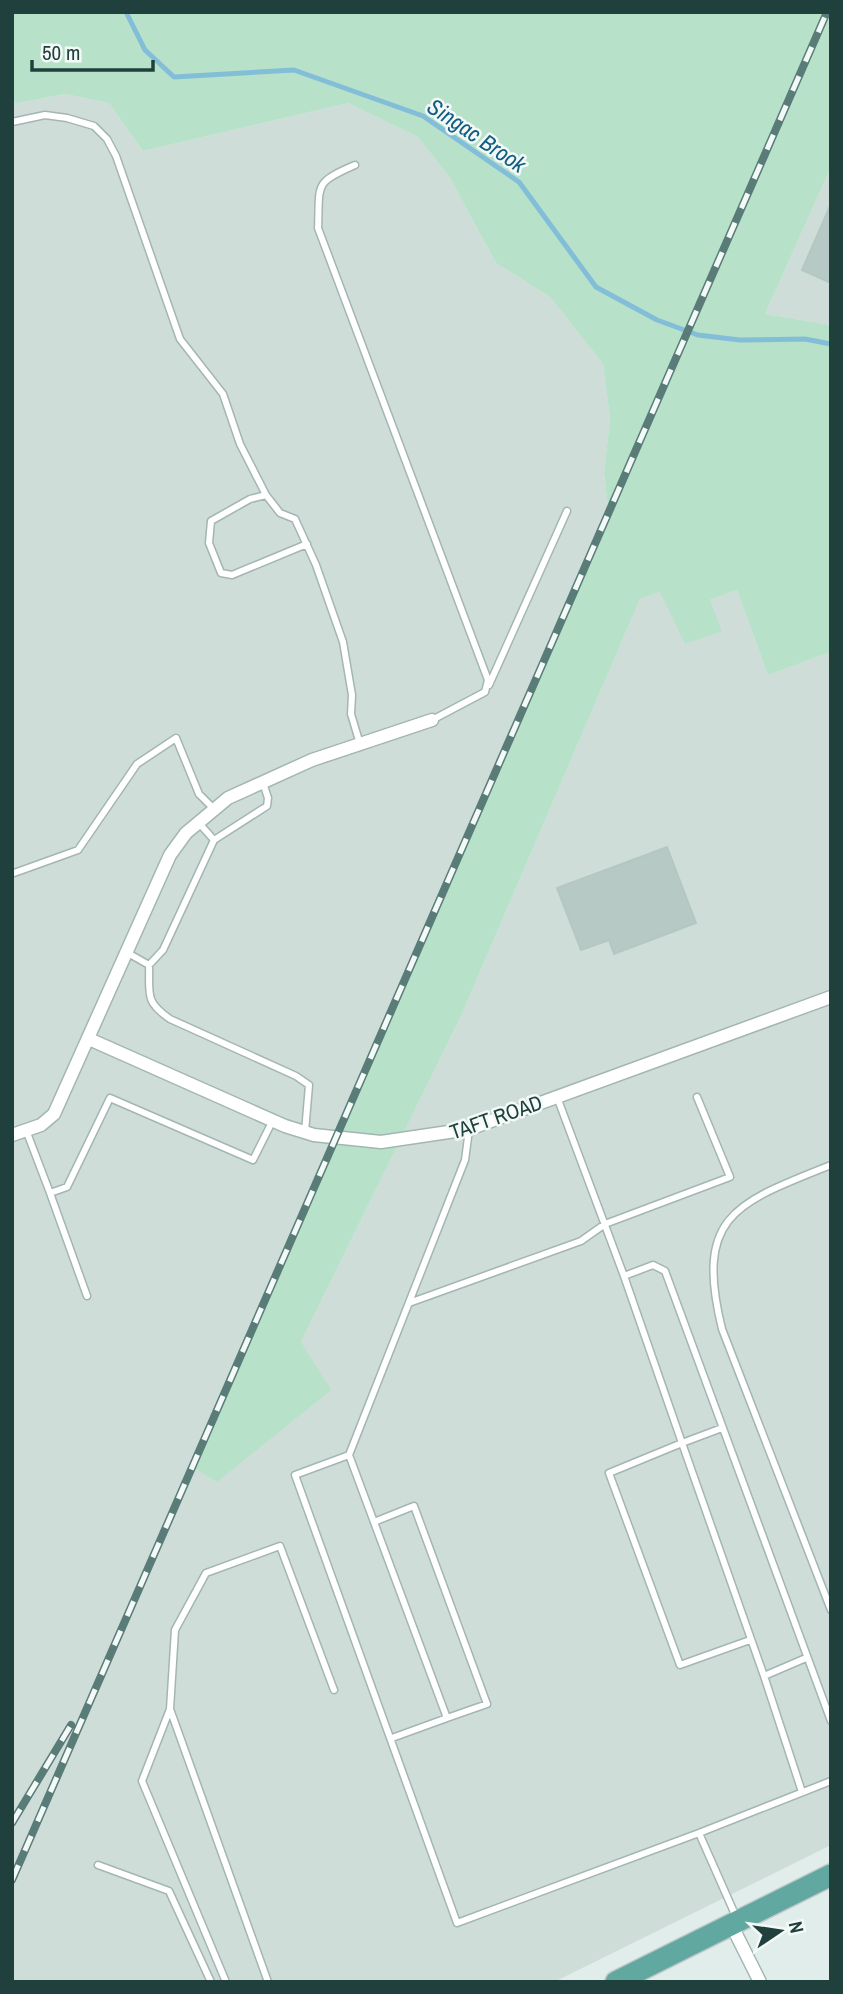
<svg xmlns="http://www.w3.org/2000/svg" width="843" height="1994" viewBox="0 0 843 1994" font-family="'Archivo Narrow',sans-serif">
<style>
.built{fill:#cfddd9}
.green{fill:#b8e1c9}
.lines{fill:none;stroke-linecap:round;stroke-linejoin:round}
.stream{stroke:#83bed9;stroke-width:5}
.building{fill:#b6c9c4;stroke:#b3c8c2;stroke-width:2}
.service-casing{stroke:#a3b6b3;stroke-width:9}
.minor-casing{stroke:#a3b6b3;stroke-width:15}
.primary-casing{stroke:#c0cac9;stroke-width:24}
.service{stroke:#fff;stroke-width:6}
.minor{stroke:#fff;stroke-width:12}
.primary{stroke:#61a8a1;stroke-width:21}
.rail-casing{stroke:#5a7c78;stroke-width:8}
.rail{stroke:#f2f9f7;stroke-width:5;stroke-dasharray:16;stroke-linecap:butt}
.labels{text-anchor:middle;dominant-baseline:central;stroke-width:5;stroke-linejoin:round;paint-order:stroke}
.street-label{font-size:21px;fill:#1f403d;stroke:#f2f9f7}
.water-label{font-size:23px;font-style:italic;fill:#125e83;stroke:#f2f9f7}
</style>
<rect width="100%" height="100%" fill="#e1edea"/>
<!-- built -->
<path class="built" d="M65 94 109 103 143 151 348 103 418 137 450 178 496 263 550 297 603 364 610 419 604 473 608 507 191 1466 301 1342 461 1016 640 599 660 592 710 600 737 590 768 675 831 652V1845L554 1982H12V104Z
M831 167V325L765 314Z"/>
<!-- green -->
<path class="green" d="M12 12H831V167L765 314 831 325V652L768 675 737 590 710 600 722 631 685 644 660 592 640 599 461 1016 301 1342 331 1390 217 1482 191 1466 608 507 604 473 610 419 603 364 550 297 496 263 450 178 418 137 348 103 143 151 109 103 65 94 12 104Z"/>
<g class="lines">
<!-- stream -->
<path class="stream" d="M126 12 145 50 174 77 294 70 423 116 519 182 596 287 657 320 698 335 740 340 805 339 831 344"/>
</g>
<!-- building -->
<path class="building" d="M831 204V283L802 270Z
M667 847 696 923 614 954 609 940 581 950 557 888Z"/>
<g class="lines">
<defs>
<path id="service" d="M12 122 45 115 67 118 94 126 107 139 116 156 180 339 223 394 240 444 266 495 280 513 295 519 316 565 343 642 352 695 351 714 360 744
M355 165C313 183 320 184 318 228L488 680 485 692 432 720
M266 495 250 499 211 521 209 543 221 573 232 575 307 544
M489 685 567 511
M214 840 267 806 268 798 263 783
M14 873 78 850 137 764 176 738 199 794 214 809
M126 952 149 965C150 994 144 1001 170 1019L296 1076 309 1085 305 1132
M149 965 163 950 214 840 198 822
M557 1097 624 1276 653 1265 665 1271 831 1721
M26 1130 50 1193 67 1187 110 1098 253 1160 273 1120
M469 1130 465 1160 349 1455 295 1475 457 1923 699 1833
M831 1165C736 1203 694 1215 722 1329L831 1610
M50 1193 87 1296
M624 1276 682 1443 722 1428
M409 1303 581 1241 605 1224 730 1177 697 1097
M349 1455 447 1718 392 1738
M374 1522 414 1506 487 1704 447 1718
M750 1640 680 1665 609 1473 682 1443 764 1676 806 1658
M764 1676 802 1792
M170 1709 175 1630 206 1573 280 1546 334 1690
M98 1865 169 1891 211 1982
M737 1919 699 1833 831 1781
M226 1982 142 1781 170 1709 268 1982"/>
<path id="minor" d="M89 1039 285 1126 314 1135 381 1142 469 1129 831 997
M12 1135 41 1125 54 1114 170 855 186 833 228 798 312 760 432 720
M731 1924 760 1982"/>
<path id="primary" d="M616 1982 831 1875"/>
</defs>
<!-- service casing -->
<use href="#service" class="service-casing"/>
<!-- minor casing -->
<use href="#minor" class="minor-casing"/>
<!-- primary casing -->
<use href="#primary" class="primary-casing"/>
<!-- service -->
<use href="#service" class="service"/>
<!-- minor -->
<use href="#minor" class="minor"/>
<!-- primary -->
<use href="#primary" class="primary"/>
<defs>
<path id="rail" d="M12 1823 71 1725
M12 1880 827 12"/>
</defs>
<!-- rail casing -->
<use href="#rail" class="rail-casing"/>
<!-- rail -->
<use href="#rail" class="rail"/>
</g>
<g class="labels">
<!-- street labels -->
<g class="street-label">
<text transform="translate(496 1117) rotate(-19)">TAFT ROAD</text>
</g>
<!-- water labels -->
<g class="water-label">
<text transform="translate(477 135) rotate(34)">Singac Brook</text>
</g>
</g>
<!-- border -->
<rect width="843" height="1994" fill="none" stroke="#1f403d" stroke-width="28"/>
<!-- north arrow -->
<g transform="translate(780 1931) rotate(77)" stroke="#f2f9f7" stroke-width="5" paint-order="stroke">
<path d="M0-5L12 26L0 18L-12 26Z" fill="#1f403d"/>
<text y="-10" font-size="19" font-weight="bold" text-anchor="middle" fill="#1f403d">N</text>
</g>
<!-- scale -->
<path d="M32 60v10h121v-10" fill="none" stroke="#1f403d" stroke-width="3.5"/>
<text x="42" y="60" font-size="21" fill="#1f403d" stroke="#f2f9f7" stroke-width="5" paint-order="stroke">50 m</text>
</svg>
